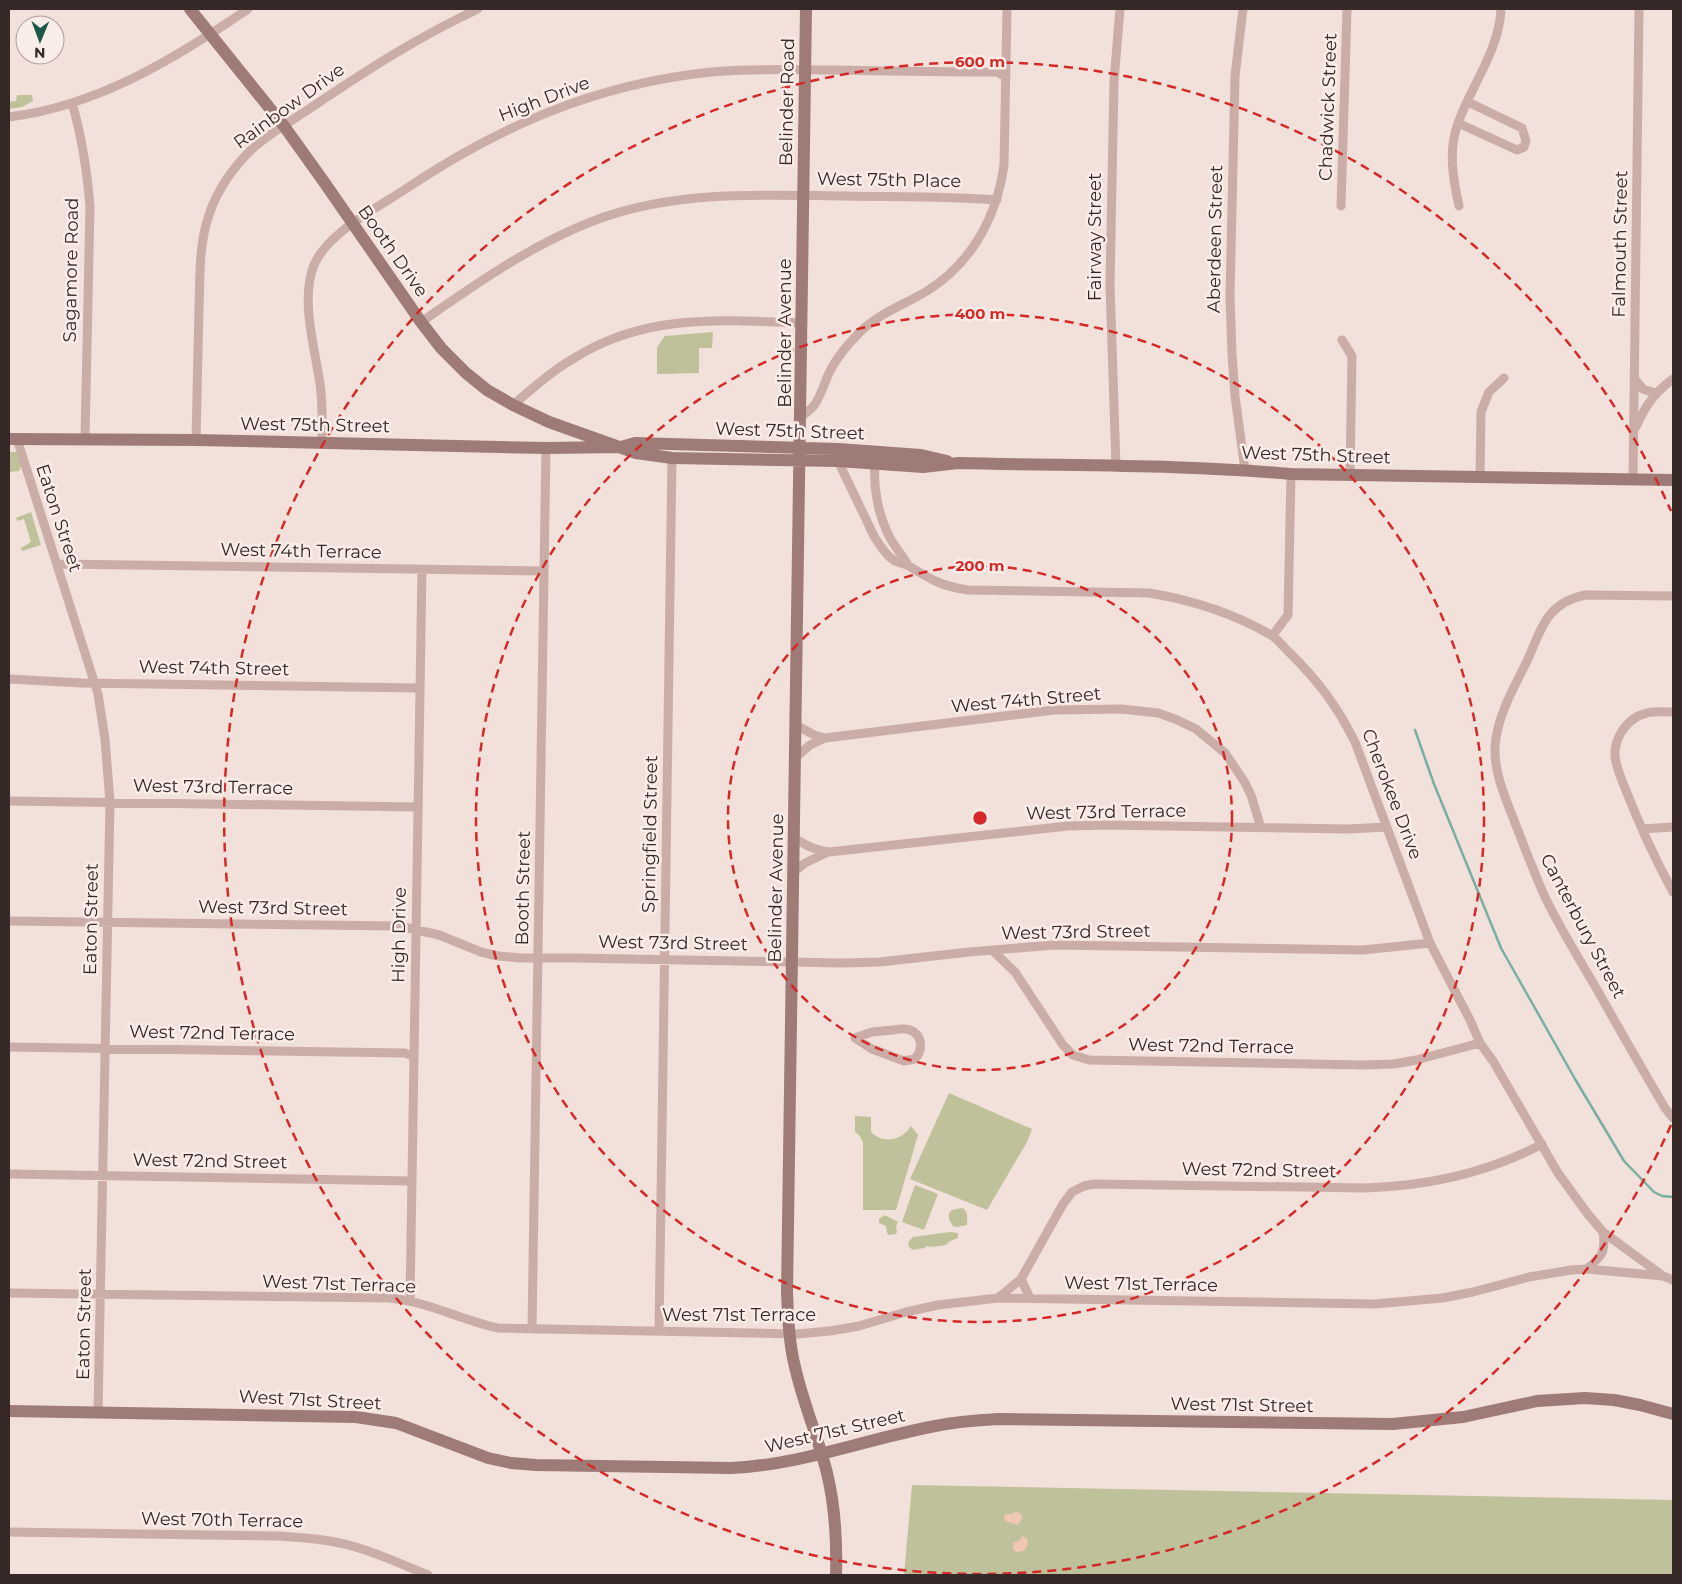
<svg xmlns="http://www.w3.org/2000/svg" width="1682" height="1584" viewBox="0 0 1682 1584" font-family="Montserrat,sans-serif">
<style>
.green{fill:#bec19a}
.sand{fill:#eec8b0}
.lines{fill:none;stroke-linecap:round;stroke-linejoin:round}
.stream{stroke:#79afa3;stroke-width:2.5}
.street{stroke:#caada6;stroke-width:9}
.secondary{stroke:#9e7b77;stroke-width:12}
.ring{fill:none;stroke:#d62828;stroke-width:2.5;stroke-dasharray:9 6}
.labels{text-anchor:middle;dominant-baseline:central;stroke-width:5;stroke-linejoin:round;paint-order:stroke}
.street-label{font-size:18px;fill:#362827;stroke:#faece7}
.centre{fill:#d62828;stroke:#faece7;stroke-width:2.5}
.ring-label{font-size:15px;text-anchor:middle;font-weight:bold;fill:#d62828;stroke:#faece7;stroke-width:5;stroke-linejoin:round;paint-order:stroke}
</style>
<rect width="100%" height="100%" fill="#f2e0da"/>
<!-- green -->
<path class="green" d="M17 95H32L33 101 22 107 9 109V102L16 101Z
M713 332 712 348H699V373L657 374V347L665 336Z
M9 452H16C20 457 23 465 19 471L9 472Z
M31 512 41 545 22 551 21 548 31 542 24 519 18 521 16 518Z
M949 1093 1032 1129 1027 1142 987 1210 910 1179Z
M855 1116 871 1117V1132C883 1144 902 1141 911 1126L918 1135 896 1210H863V1142L859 1135 855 1132Z
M915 1185 938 1194 924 1230 902 1222Z
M962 1208C969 1211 967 1219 967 1225L957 1227 953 1226 949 1219V1213L952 1210Z
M885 1215 898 1222 896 1226 897 1232 896 1234 889 1235 887 1233 886 1226 879 1223V1219Z
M950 1232 958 1233V1238L950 1241 946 1245 930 1247 927 1246 924 1248 913 1250 909 1247 908 1242 913 1237Z
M912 1485 1673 1500V1575H904Z"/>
<!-- sand -->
<path class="sand" d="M1014 1512H1018L1022 1515V1519L1018 1525 1005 1521 1004 1518 1005 1514H1012Z
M1022 1536 1027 1538 1028 1544 1024 1551 1016 1552 1013 1549V1543L1019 1541Z"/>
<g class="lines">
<!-- stream -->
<path class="stream" d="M1415 730 1434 784 1501 948 1575 1079 1624 1161 1654 1192 1662 1196 1673 1197"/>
<!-- street -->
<path class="street" d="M1243 9 1235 76 1230 296 1232 354 1235 396 1245 470
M72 103C82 137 87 171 90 206L85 439
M9 117C98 106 176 58 248 9
M1458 123 1517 150 1524 147 1526 141 1522 128 1468 102
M1341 206 1347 9
M1459 206C1453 179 1448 150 1458 123 1472 84 1499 51 1501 9
M421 322C479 282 535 242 601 218 681 190 762 195 845 196 895 197 946 196 997 200
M1342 340 1352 356 1350 475
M1635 379 1643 389 1655 393
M513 405C533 388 553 370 576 357 647 313 723 320 801 323
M801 417C806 413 812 409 815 404 822 394 825 380 831 369 838 356 848 344 859 333 879 313 904 305 927 291 972 263 997 216 1004 165L1007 9
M1636 427C1645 406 1655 392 1673 379
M17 439 98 694 105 739 110 802 98 1411
M196 440C197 396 198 352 199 308 200 280 199 251 206 225 213 197 230 171 250 151 266 135 293 120 312 107 367 70 418 37 478 9
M322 443C322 423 323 404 320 384 315 348 300 300 314 265 327 234 373 210 401 192 497 127 595 84 711 72 753 68 794 70 836 70 890 71 944 72 997 72L1006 77
M838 461 874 536C879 544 886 556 895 561 899 563 905 564 909 566 931 580 942 586 968 590L1149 593C1192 600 1233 613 1271 635 1278 639 1284 648 1290 653 1319 682 1337 706 1355 742L1430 943 1470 1020 1480 1043 1493 1061 1558 1173 1587 1213 1603 1232 1663 1276 1673 1280
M875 463C873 487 878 514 889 536 894 546 902 555 908 565
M1116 466 1110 285 1114 81 1120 9
M1480 477 1481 412 1489 392 1504 378
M1633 480 1639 9
M57 564 544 571
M1673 596 1585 595C1547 603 1542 627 1528 659 1515 686 1497 715 1495 747 1494 774 1506 799 1515 823 1525 848 1534 873 1545 897 1560 928 1578 957 1595 986 1618 1027 1641 1067 1665 1108L1673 1118
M1272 636 1288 615 1291 474
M9 679 82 683 419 688
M1673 712C1664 712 1655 711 1647 713 1628 717 1614 737 1615 756 1616 767 1621 778 1625 788 1639 824 1655 859 1673 892
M796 725 816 736 825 738 1054 710 1121 709 1158 713 1175 719 1196 729 1225 753 1244 781 1251 795 1261 828
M796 757 810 745 825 738
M9 801 417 807
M1642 829 1673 827
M796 839C807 846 815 850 829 852L1068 826 1107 825 1348 829 1386 827
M795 871 805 863 826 853
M9 921 399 926 439 935 481 952 498 956 521 958H575L842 963 880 962 969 952 1054 945 1363 950 1430 943
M992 950 1015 972 1063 1045 1073 1055 1089 1060 1363 1065 1394 1064 1416 1060 1480 1043
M893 1030C898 1029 905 1028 910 1030 923 1035 923 1050 915 1059L904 1061 872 1049 855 1038 872 1032Z
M9 1047 405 1053 414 1057
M9 1174 411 1181
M1587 1269C1602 1256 1606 1252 1603 1232
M1021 1279 1030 1298
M9 1293 388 1298C427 1301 461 1320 498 1328L797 1334 830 1331 859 1326 906 1312 938 1305 998 1298 1375 1304 1442 1298 1473 1292 1529 1277 1571 1270 1587 1269 1663 1276
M998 1298 1021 1279 1063 1204 1072 1192 1084 1186 1094 1184 1365 1188C1427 1186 1486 1174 1542 1144
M410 1301 422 569
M532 1329 546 448
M659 1331 672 458
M9 1532 278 1536C303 1538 328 1539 352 1546 378 1553 403 1565 428 1575"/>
<!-- secondary -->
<path class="secondary" d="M190 9 284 126 324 182 421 322 441 348 466 373 487 390 513 405 549 422 636 453 672 458 838 461 923 467 958 463C1069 466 1181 464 1291 474L1673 480
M806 9C800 436 796 864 787 1292 788 1317 789 1343 795 1367 803 1403 818 1437 827 1473 835 1506 837 1541 836 1575
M9 439 196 440 546 448 621 447 635 443 838 449 921 455 947 461
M9 1411 356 1417 396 1423 488 1458 511 1463 536 1465 731 1468C799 1465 864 1440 930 1427 953 1422 976 1420 999 1419L1393 1424 1463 1417 1537 1401 1585 1398 1614 1400 1640 1405 1673 1414"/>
</g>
<!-- distance rings -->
<g class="ring">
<circle cx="980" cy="818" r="252"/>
<circle cx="980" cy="818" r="504"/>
<path d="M1671 1125A756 756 0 1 1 1671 511"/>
</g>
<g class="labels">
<!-- street labels -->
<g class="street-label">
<text transform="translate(544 99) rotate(-21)">High Drive</text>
<text transform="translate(787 102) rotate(-89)">Belinder Road</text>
<text transform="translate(289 106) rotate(-36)">Rainbow Drive</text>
<text transform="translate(1328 107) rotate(-88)">Chadwick Street</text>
<text transform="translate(889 180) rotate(1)">West 75th Place</text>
<text transform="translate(1095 237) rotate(-90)">Fairway Street</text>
<text transform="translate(1215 239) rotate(-89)">Aberdeen Street</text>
<text transform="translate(1620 244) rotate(-89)">Falmouth Street</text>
<text transform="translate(393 251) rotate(55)">Booth Drive</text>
<text transform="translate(71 270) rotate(-89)">Sagamore Road</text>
<text transform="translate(785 333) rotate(-90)">Belinder Avenue</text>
<text transform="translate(315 425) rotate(1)">West 75th Street</text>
<text transform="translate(790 431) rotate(2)">West 75th Street</text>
<text transform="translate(1316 455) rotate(2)">West 75th Street</text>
<text transform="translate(59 518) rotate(72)">Eaton Street</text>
<text transform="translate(301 551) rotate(1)">West 74th Terrace</text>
<text transform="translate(214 668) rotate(1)">West 74th Street</text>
<text transform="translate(1026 700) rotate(-5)">West 74th Street</text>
<text transform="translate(213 787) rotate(1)">West 73rd Terrace</text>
<text transform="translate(1392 794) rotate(69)">Cherokee Drive</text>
<text transform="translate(1106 812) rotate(-1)">West 73rd Terrace</text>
<text transform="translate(650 834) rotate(-89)">Springfield Street</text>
<text transform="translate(523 888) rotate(-89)">Booth Street</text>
<text transform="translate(776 888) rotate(-89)">Belinder Avenue</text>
<text transform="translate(273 908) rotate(1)">West 73rd Street</text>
<text transform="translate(91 919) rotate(-89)">Eaton Street</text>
<text transform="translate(1583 926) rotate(62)">Canterbury Street</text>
<text transform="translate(1076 932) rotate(-1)">West 73rd Street</text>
<text transform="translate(399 935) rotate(-89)">High Drive</text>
<text transform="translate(673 943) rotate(1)">West 73rd Street</text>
<text transform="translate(212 1033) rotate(1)">West 72nd Terrace</text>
<text transform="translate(1211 1046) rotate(1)">West 72nd Terrace</text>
<text transform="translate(210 1161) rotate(1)">West 72nd Street</text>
<text transform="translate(1259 1170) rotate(1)">West 72nd Street</text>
<text transform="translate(339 1284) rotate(2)">West 71st Terrace</text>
<text transform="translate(1141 1284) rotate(1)">West 71st Terrace</text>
<text x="739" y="1315">West 71st Terrace</text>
<text transform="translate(84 1324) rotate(-89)">Eaton Street</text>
<text transform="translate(310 1400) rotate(3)">West 71st Street</text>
<text transform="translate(1242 1405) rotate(1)">West 71st Street</text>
<text transform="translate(835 1431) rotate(-13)">West 71st Street</text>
<text transform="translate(222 1520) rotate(1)">West 70th Terrace</text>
</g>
</g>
<circle cx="980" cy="818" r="8" class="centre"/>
<g class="ring-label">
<text x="980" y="67">600 m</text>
<text x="980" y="319">400 m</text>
<text x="980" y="571">200 m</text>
</g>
<!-- border -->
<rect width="1682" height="1584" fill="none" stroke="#362827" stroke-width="20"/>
<!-- north arrow -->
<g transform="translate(40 40) rotate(181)"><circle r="24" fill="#faece7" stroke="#ac9e9a"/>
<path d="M0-4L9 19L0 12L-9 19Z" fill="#1c584c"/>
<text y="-8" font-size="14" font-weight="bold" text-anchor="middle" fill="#362827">N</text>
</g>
</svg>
